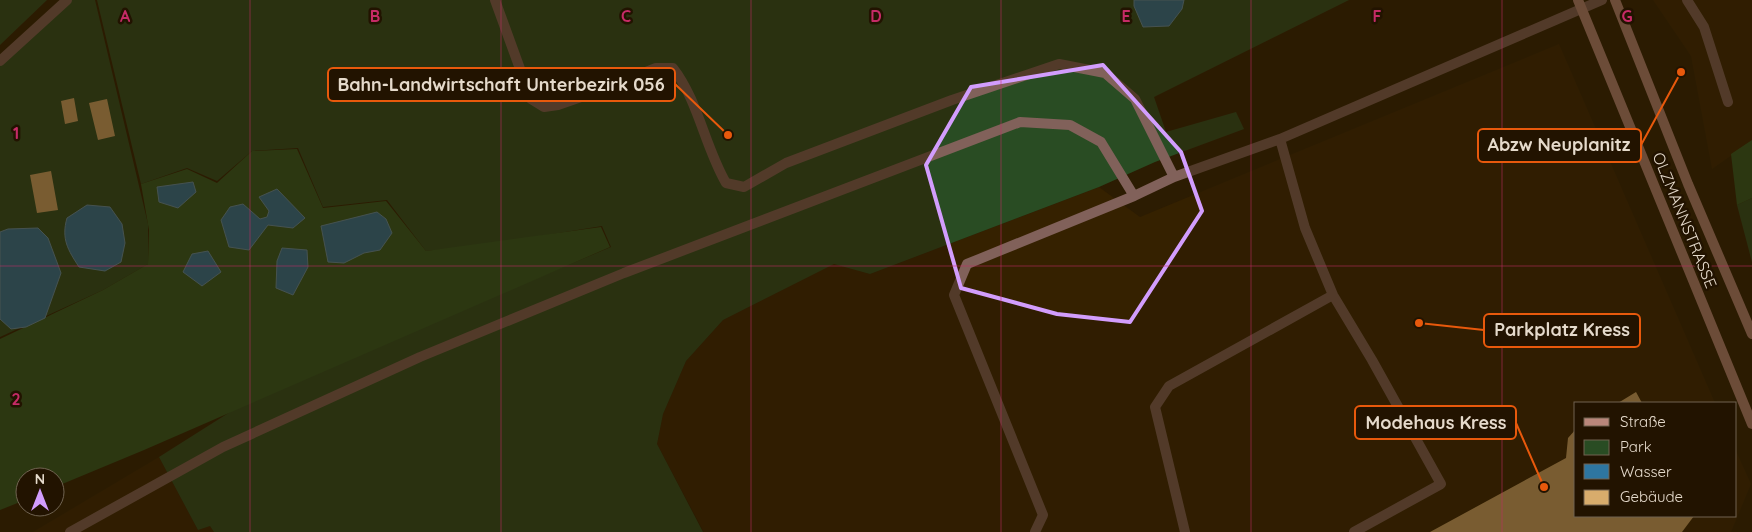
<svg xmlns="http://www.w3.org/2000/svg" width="1752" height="532" viewBox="0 0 1752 532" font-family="Quicksand,sans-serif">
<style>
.built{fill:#352100}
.green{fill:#294c23}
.forest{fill:#2d5a25}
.water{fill:#2e76a1;stroke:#6594ae}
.building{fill:#d8ac6c}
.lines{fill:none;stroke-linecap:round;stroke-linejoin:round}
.lane{stroke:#81615a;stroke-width:10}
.secondary{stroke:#ba877b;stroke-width:10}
.marked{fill:none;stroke:#d29dfd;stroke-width:4;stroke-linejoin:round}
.grid{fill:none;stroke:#c62b66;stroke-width:1;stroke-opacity:0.55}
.labels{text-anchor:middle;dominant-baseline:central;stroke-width:5;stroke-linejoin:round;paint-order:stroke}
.street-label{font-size:16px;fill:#e5dacb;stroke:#221300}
.grid-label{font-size:16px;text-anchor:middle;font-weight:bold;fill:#c62b66;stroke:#221300;stroke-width:5;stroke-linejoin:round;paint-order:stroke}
.leader{fill:none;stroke:#e8590c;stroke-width:2}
.callout-dot{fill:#e8590c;stroke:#221300;stroke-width:2}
.callout{fill:#221300;stroke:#e8590c;stroke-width:2}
.callout-label{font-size:18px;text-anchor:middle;font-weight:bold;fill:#e5dacb}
</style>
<rect width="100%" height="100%" fill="#2c1c02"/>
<!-- built -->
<path class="built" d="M1653 0H1752V141L1712 169 1691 56Z
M1559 44 1715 403H1576V516H1736V451L1751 484 1731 532H704L657 444 663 414 686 361 723 320 834 263 870 274 1099 187 1140 217Z
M159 457 198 530 210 526 214 532H33Z"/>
<!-- green -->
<path class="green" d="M0 0H47L0 45Z
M72 0H95L148 224V264L103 290 0 337V66Z
M97 0H1349L1154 97 1166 132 1236 112 1244 129 1155 162 1099 187 870 274 834 264 723 320 686 361 663 414 657 444 703 532H214L210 526 198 530 159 457 238 407 397 337 611 247 602 226 478 246 426 251 387 200 323 207 298 148 252 151 217 181 187 168 141 184Z
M1752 198V262L1737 205Z"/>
<!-- forest -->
<path class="forest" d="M1752 140V198L1737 205 1731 154Z
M297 149 323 208 386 201 426 251 601 227 610 247 144 450 55 487V477H25V500L0 510V339L103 290 148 264 149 230 141 184 187 169 217 183 252 151Z"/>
<!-- water -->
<path class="water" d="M1134 0H1184L1182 9 1169 26 1143 27 1134 6Z
M193 182 196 192 178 208 159 202 157 187Z
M277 189 305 218 293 228 268 225 249 250 229 247 221 220 230 207 243 204 260 219 267 217 269 211 259 197Z
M87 205 110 207 122 224 125 243 121 262 105 271 79 267C68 250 61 239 67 218Z
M377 212 386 219 392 233 380 250 364 253 344 263 328 262 321 226Z
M38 228 48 238 61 273 45 318 26 327 11 329 0 319V232L8 229Z
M282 248 307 250 308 267 293 295 276 288 277 261Z
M208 251 221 272 202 286 183 272 192 254Z"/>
<!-- building -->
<path class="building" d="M74 98 78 121 65 124 61 101Z
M107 99 115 136 98 140 89 103Z
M51 171 58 210 37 213 30 175Z
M1636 392 1642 403H1618Z
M1576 429V516H1694L1682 532H1430L1566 458 1568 438Z"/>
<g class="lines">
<!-- lane -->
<path class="lane" d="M495 0 531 99 544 107 558 105 604 89 656 68H673C698 100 705 147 726 183L744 187 786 163 952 100 1059 64 1105 73 1135 99 1174 177
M1687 0 1704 27 1728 102
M0 61 67 0
M1280 139 1305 228 1333 295 1372 360 1441 484 1354 532
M70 532 223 447 420 357 624 273 1020 122 1070 125 1101 142 1134 196 1174 177 1280 139 1602 0
M1035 532 1043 515 954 295 967 264 1134 196
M1185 532 1155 407 1169 386 1333 295"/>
<!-- secondary -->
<path class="secondary" d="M1578 0 1752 424
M1615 0 1688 184 1752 334"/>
</g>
<!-- marked area -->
<path d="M0 0H1752V532H0ZM1103 65 1181 152 1202 211 1130 322 1057 314 961 288 926 165 971 87Z" fill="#2c1c02" fill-opacity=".55" fill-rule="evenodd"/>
<path class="marked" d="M1103 65 1181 152 1202 211 1130 322 1057 314 961 288 926 165 971 87Z"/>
<!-- grid -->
<path class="grid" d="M250 0V532M501 0V532M751 0V532M1001 0V532M1251 0V532M1502 0V532M0 266H1752"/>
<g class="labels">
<!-- street labels -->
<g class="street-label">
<text transform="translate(1685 220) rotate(68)">OLZMANNSTRASSE</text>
</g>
</g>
<g class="grid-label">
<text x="125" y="22">A</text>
<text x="375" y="22">B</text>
<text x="626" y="22">C</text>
<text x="876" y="22">D</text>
<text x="1126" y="22">E</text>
<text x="1377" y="22">F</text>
<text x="1627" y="22">G</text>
<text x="16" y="139">1</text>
<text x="16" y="405">2</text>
</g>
<!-- callouts -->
<path class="leader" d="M728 135L675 84M1681 72L1641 145M1419 323L1484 330M1544 487L1516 423"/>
<g class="callout-dot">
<circle cx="728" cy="135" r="5"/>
<circle cx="1681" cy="72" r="5"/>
<circle cx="1419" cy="323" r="5"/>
<circle cx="1544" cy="487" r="5"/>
</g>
<g class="callout">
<rect x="328" y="68" width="347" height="33" rx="5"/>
<rect x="1478" y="129" width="163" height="33" rx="5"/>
<rect x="1484" y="314" width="156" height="33" rx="5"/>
<rect x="1355" y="406" width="161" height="33" rx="5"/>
</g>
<g class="callout-label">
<text x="501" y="91">Bahn-Landwirtschaft Unterbezirk 056</text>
<text x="1559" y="151">Abzw Neuplanitz</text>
<text x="1562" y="336">Parkplatz Kress</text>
<text x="1436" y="429">Modehaus Kress</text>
</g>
<!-- legend -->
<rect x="1574" y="402" width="162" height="115" fill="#221300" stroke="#706351"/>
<rect x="1584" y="418" width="25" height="8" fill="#ba877b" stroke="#706351"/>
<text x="1620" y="427" font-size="15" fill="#e5dacb">Straße</text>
<rect x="1584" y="440" width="25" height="15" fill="#294c23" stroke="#706351"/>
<text x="1620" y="452" font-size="15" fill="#e5dacb">Park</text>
<rect x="1584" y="464" width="25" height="15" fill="#2e76a1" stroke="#706351"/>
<text x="1620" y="477" font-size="15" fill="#e5dacb">Wasser</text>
<rect x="1584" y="490" width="25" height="15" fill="#d8ac6c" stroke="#706351"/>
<text x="1620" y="502" font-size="15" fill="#e5dacb">Gebäude</text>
<!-- north arrow -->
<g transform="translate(40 492)"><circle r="24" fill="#221300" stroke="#706351"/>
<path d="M0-4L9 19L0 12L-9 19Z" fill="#d29dfd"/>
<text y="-8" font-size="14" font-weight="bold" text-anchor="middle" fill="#e5dacb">N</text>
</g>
</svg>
